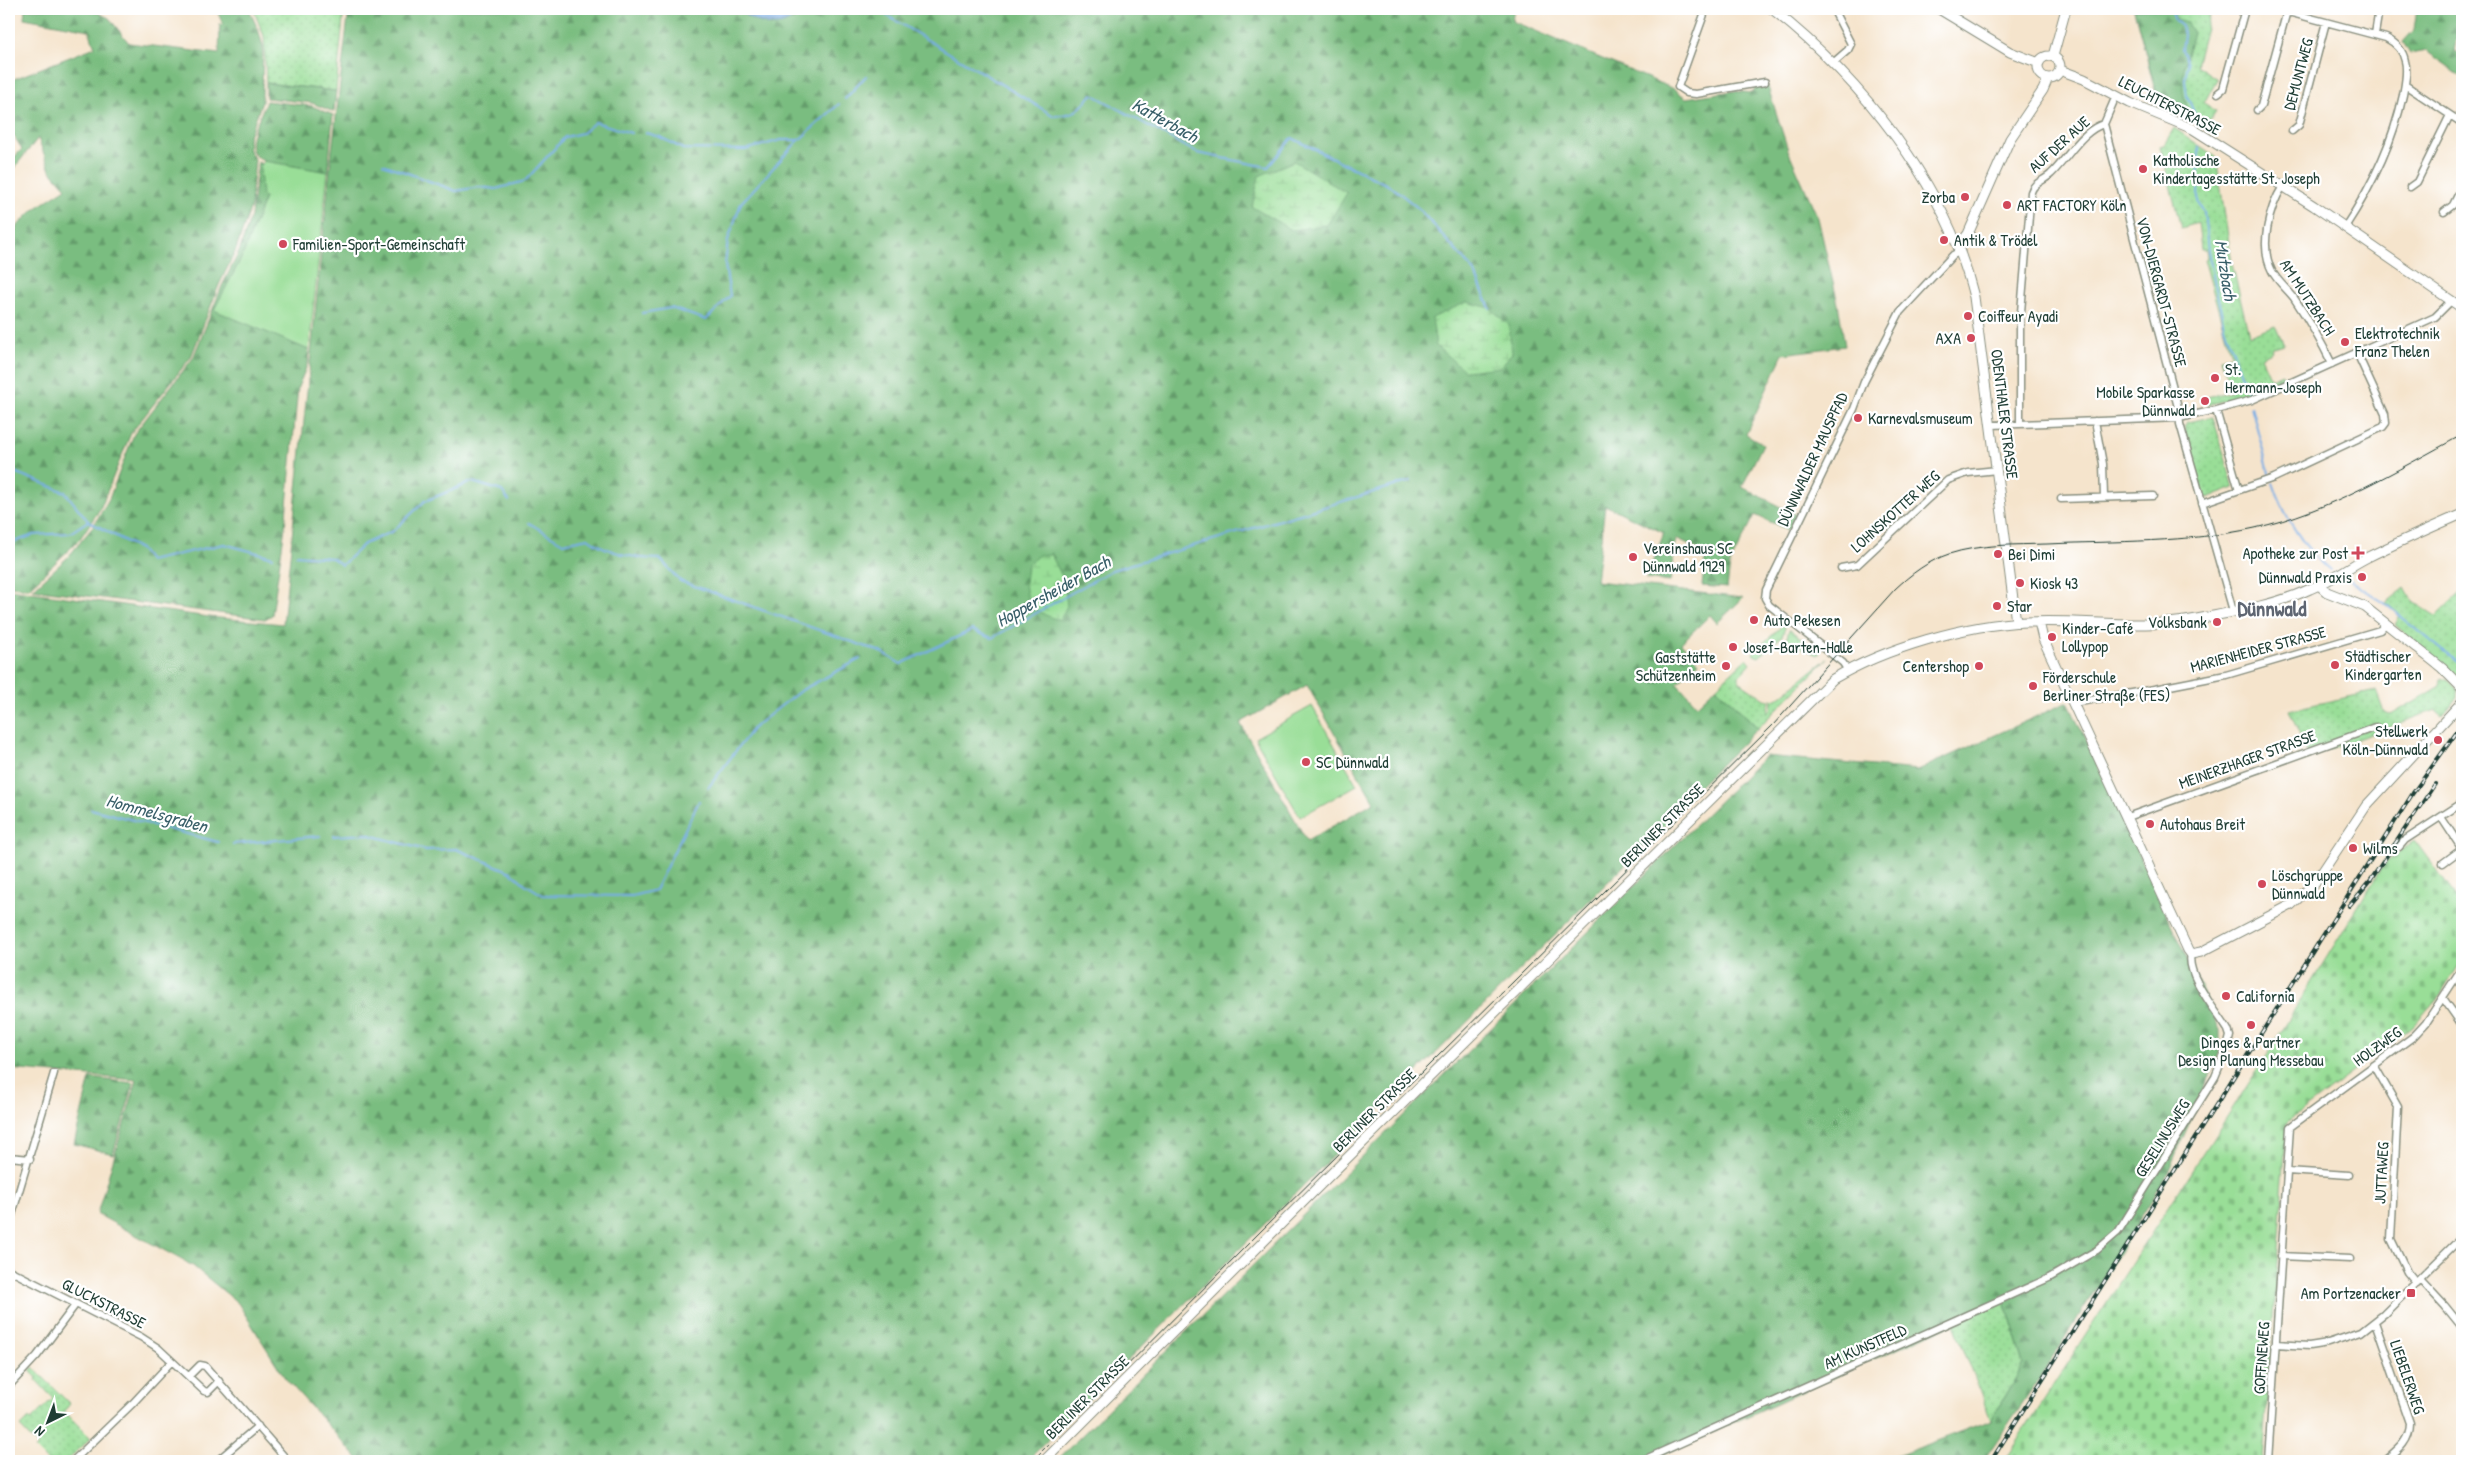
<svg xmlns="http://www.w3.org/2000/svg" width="2471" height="1470" viewBox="0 0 2471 1470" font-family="'Patrick Hand',sans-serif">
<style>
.green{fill:url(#green-dots);stroke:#5c8e66}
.forest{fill:url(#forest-firs);stroke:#4c7d5a;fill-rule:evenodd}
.wetland{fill:url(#wetland-marsh);stroke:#5c8e66}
.cemetery{fill:url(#cemetery-stones);stroke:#5c8e66}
.pitch{fill:#99de97;stroke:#5c8e66}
.water{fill:url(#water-rules);stroke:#4b758c}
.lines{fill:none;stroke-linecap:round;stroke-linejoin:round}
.stream{stroke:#77ade5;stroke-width:2}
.street-casing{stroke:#8a9080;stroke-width:9}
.secondary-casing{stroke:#8a9080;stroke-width:11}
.street{stroke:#fff;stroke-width:6}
.secondary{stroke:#fff;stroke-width:9}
.tram{stroke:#1f3d34;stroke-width:1}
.rail-casing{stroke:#1f3d34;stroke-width:4}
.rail{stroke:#fff;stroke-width:2;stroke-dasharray:5.5;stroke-linecap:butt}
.poi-dot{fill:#d1495b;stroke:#fff;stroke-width:2}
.labels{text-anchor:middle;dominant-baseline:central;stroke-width:4.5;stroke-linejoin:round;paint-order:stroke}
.street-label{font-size:16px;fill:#1f3d34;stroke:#fff}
.poi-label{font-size:16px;fill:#1f3d34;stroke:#fff;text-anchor:start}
.water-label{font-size:18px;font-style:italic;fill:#395f69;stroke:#fff}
.district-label{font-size:21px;font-weight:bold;fill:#5f6672;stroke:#fff}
</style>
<defs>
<pattern id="green-dots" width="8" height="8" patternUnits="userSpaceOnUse" patternTransform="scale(1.25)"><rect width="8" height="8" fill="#99de97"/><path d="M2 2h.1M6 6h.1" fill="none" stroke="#83bf83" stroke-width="1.8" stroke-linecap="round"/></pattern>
<pattern id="forest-firs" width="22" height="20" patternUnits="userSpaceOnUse" patternTransform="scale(1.25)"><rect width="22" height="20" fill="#7abd80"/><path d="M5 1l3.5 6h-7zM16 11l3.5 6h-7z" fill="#639b6a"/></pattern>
<pattern id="wetland-marsh" width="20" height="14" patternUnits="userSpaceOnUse" patternTransform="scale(1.25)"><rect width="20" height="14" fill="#99de97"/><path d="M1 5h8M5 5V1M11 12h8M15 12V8" fill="none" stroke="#83bf83"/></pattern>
<pattern id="cemetery-stones" width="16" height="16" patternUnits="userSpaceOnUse" patternTransform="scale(1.25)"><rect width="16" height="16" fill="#99de97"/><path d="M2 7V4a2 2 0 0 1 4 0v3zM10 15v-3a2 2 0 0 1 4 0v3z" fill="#83bf83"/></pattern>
<pattern id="water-rules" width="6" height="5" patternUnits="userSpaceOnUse" patternTransform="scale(1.25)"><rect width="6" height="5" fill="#77ade5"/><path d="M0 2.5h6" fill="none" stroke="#618eba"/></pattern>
</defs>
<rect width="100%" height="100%" fill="#fff"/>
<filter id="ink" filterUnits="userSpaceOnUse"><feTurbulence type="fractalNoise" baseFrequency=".02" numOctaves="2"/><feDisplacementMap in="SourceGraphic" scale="10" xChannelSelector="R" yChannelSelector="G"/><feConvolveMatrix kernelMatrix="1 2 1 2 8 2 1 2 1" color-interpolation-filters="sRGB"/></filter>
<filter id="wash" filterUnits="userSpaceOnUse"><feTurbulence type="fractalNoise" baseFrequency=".0096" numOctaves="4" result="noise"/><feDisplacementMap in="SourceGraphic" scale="20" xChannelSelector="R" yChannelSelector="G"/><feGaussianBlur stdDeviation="1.12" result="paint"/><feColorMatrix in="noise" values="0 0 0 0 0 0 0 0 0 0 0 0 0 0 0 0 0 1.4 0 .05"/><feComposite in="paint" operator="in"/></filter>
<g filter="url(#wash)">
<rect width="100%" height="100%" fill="#f5e4cc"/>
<!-- green -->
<path class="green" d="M253 9H344L336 91 266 83 264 36Z
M2134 9H2211L2196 65 2217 79 2204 103 2216 111 2207 125C2193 115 2177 115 2160 109Z
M2174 128 2216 157 2232 263 2249 335 2275 325 2284 344 2271 348 2272 351 2261 357 2271 379 2282 374 2283 378 2250 393 2208 405 2206 397 2231 392 2221 358 2231 355 2204 259 2207 258 2206 249H2201L2198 223 2181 228 2160 146 2164 145Z
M2213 417 2234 488 2208 498 2204 495 2184 427 2187 422Z
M2405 588 2412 601 2436 616 2462 591V681L2395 625 2400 615 2386 603Z
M1784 624 1785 628 1782 636 1759 657 1754 655 1753 653Z
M1789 630H1791L1820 653 1817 655 1800 647H1790L1787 637Z
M1747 658 1751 663 1739 676V681L1765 699 1770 700 1767 713 1771 708 1772 700 1777 699 1828 658 1758 728 1716 687Z
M2441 678 2449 681 2458 690V697L2442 716 2435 710 2309 757 2289 710 2376 691 2384 712 2391 715 2440 686Z
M2005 1300 2024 1364 1991 1420 1954 1324Z
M33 1367 70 1404 64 1411 91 1438 67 1461H47L35 1449 38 1446 20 1427 29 1418 31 1420 53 1398 36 1380 37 1378 30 1371Z"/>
<!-- forest -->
<path class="forest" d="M25 9H90L109 18 129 43 219 54 220 25 223 24 216 9H249L259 32 263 47 262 94V102L248 138 249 150 255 160 252 191 251 206 236 250 219 285 191 357 131 433 100 509 79 540 29 588 9 586V241C20 216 43 203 66 188L50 170 38 138 11 172 9 170V163L22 149 9 128V81L95 47 89 30 24 18Z
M349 9H736L769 26 795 19 799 9H1514L1512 21 1674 89 1686 98 1733 91 1753 93 1756 86 1767 84 1788 150 1818 218 1838 304 1845 346 1783 354 1746 434 1763 444 1742 487 1796 515 1788 530 1755 515 1730 564 1727 588 1702 586 1706 553 1676 539 1670 582 1646 579 1664 533 1605 505 1596 581 1743 598 1717 623 1710 615 1681 643 1699 662 1677 683 1697 705 1716 687 1758 728 1690 795 1680 810 1027 1461H360L285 1378 238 1303 193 1266 97 1214 137 1080 9 1069V589L209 617 283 624 331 159ZM1307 685 1374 802 1307 841 1240 723Z
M2134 9H2173L2176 20 2187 23 2193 33C2185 62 2175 89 2192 115L2158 98Z
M2417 9H2462L2454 51 2462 54V76L2426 51 2410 54 2403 42 2414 30Z
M266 83 336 91 334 112 312 103 266 98Z
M266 101 312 106 333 115 328 172 264 161C237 151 261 118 266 101Z
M258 162 262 164 265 197 242 257 214 310 309 350 308 363 298 387 285 527 272 615 265 619 33 589 68 557 92 528 109 499 134 434 193 358 222 286 239 252 251 216Z
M2068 702 2220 1030V1052L2165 1179 2043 1373 1983 1461H1883L1991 1420 2024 1364 2005 1300 1648 1461H1056L1765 756 1918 770Z
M90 1078 134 1083 113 1154 74 1144Z"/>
<!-- wetland -->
<path class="wetland" d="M1294 161 1347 193 1327 225 1292 230 1252 207 1259 176Z
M1467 302 1490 308 1509 325 1512 353 1500 367 1465 371 1436 346 1432 318Z
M1039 555H1051L1064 580 1067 606 1060 620C1030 613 1020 594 1028 564Z"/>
<!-- cemetery -->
<path class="cemetery" d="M2415 841 2462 905V960L2441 994 2412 1027 2287 1122 2263 1461H2004L2260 1066 2384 864Z"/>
<!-- pitch -->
<path class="pitch" d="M264 161 328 172 309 350 214 310 242 257 265 198 262 196 260 167Z
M1312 706 1357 785 1300 817 1255 738Z"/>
<!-- water -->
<path class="water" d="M736 9H799C786 36 756 24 736 9Z"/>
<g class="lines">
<!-- stream -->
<path class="stream" d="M876 9 1054 116C1076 114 1079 111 1092 94L1197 153 1268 167 1292 138 1392 187 1418 208 1474 271 1490 308
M2171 9 2175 21 2182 26 2184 35 2182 49 2188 64 2185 79 2187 96 2196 117
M845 99 866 76
M646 133 660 137 683 149 745 150 781 140H799
M2199 147 2198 202 2204 211 2208 251 2224 326 2248 394
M383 164 456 191 479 187 496 189 525 181 565 137 582 133 595 122 631 133
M642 313 671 308 706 320 730 296 725 265 728 240 741 203 796 143 839 104
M2251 406 2270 476
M9 470 65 492 88 521 140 549 149 561 224 544 273 557
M2273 483C2284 515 2303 549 2330 570
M529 523 563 543 588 538C607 553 636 559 660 559L680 581 881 652 901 664 972 630 992 638 1112 570 1411 481
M9 544 33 535 70 533 88 521
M296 555 332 558 342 565 364 544 393 531 425 501 472 482 502 491 509 501
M2345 577 2383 602 2462 666
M708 788 753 728 800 691 860 659
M91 809 218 842
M334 836 366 834 426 850 456 849 511 872 525 884 543 895 632 896 655 890 699 801
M233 844 320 836"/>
</g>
</g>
<g filter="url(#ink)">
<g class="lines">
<defs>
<path id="street" d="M1706 9 1678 87 1687 93 1696 94 1765 82
M2277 9 2386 38C2396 43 2403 50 2405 61 2408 71 2405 84 2403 95 2393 143 2372 186 2345 227
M2375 34 2379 9
M1833 63 1848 50 1851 44 1833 9
M2405 85 2462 123
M2218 93 2223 89 2245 9
M2257 110 2261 106 2287 11
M2104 124 2179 411 2180 424 2233 611
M2292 131 2299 125 2326 22
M2283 186C2269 208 2259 246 2272 271 2277 281 2287 289 2294 298 2308 319 2321 341 2332 364
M2410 187 2417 182 2450 115
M2444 212 2453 205 2462 187
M2216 410 2239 490
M2095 421 2103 464 2104 497
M2020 423V324L2031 192C2034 182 2044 181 2051 174 2067 159 2083 129 2104 124L2116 96
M1991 425 2179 418 2216 410 2252 400 2435 317 2452 300
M2061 499 2153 496
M2202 503 2274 478 2383 427 2386 423 2385 414 2357 353
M1841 568 1857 565 1948 480 1968 473 1997 470
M1848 671 1843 663 1769 605 1765 598 1766 590 1854 409 1864 382 1900 312 1953 255 1961 251
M2073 703 2144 691 2226 675 2380 630 2386 623
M2127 817 2376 727
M2441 817 2462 849
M2399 847 2405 840 2462 803
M2443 863 2462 849
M2443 998 2462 1025
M2374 1065 2398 1107 2391 1239 2407 1272 2416 1283
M9 1157 30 1159
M2287 1171 2349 1175
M9 1225 54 1073
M2280 1256 2350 1259
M9 1270 141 1337 158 1348 204 1391 208 1392 219 1381
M2420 1279 2445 1306 2462 1327
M2375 1322 2410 1423C2410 1441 2397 1450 2384 1461
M2275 1344 2309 1346 2328 1343 2361 1332 2384 1314 2462 1237
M189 1376 200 1365 205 1366 288 1461
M9 1386 37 1356 76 1304
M73 1461 133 1403 172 1361
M217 1461 258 1426
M1641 1461 2049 1278 2097 1250 2118 1232 2215 1077 2227 1048 2230 1036 2228 1030C2217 1012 2185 974 2191 954
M2268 1461 2290 1127 2414 1036 2426 1023 2462 968"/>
<path id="secondary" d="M1772 9C1861 79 1947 186 1974 297L2016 622
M1939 9 2010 52 2039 63
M2038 67a11 11 0 1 1 22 0a11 11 0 1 1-22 0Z
M2053 56 2066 9
M2060 70 2084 79 2130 103 2193 129 2314 206 2462 308
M1959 245 1968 234 2010 139 2043 90 2048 78
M2319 585 2327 592 2365 607 2442 668 2462 688
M2039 622 2043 639 2188 950 2191 954 2201 952 2291 905 2315 883 2366 806 2462 702
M1044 1461 1327 1178 1833 679C1885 648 1967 624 2027 622 2084 619 2141 630 2197 619 2234 612 2276 605 2310 589 2330 581 2347 568 2366 558 2398 542 2430 528 2462 514"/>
</defs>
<!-- street casing -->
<use href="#street" class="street-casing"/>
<!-- secondary casing -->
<use href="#secondary" class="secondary-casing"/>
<!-- street -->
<use href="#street" class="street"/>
<!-- secondary -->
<use href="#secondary" class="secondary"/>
<!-- tram -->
<path class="tram" d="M1032 1461 1258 1234 1773 725 1895 589C1911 574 1928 561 1949 554 1980 544 2015 545 2047 544 2116 541 2187 543 2255 528 2330 511 2395 471 2462 435"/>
<defs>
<path id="rail" d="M2349 906 2370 881 2435 784
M1991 1461 2413 793 2462 725"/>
</defs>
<!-- rail casing -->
<use href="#rail" class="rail-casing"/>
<!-- rail -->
<use href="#rail" class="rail"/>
</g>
</g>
<!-- markers -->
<g class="poi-dot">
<circle cx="2143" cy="169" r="5"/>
<circle cx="1965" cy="197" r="5"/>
<circle cx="2007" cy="205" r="5"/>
<circle cx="1944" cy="240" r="5"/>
<circle cx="283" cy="244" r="5"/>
<circle cx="1968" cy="316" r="5"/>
<circle cx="1971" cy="338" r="5"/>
<circle cx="2345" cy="342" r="5"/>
<circle cx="2215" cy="378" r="5"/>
<circle cx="2205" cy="401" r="5"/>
<circle cx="1858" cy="418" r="5"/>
<path d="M2355.5 545.5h5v5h5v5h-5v5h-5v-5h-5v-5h5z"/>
<circle cx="1998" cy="554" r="5"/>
<circle cx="1633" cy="557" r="5"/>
<circle cx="2362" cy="577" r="5"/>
<circle cx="2020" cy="583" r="5"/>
<circle cx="1997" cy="606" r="5"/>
<circle cx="1754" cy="620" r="5"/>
<circle cx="2217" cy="622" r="5"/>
<circle cx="2052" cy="637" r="5"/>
<circle cx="1733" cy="647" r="5"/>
<circle cx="2335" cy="665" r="5"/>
<circle cx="1726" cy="666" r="5"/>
<circle cx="1979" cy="666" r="5"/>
<circle cx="2033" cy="686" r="5"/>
<circle cx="2438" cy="740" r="5"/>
<circle cx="1306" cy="762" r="5"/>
<circle cx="2150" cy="824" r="5"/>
<circle cx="2353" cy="848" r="5"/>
<circle cx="2262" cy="884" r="5"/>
<circle cx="2226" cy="996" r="5"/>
<circle cx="2251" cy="1025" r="5"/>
<rect x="2406" y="1288" width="10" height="10" rx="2.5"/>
</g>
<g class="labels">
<!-- street labels -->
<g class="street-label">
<text transform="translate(2298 74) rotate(-75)">DEMUNTWEG</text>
<text transform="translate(2170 105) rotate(27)">LEUCHTERSTRASSE</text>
<text transform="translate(2059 144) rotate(-42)">AUF DER AUE</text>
<text transform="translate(2162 292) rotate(75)">VON-DIERGARDT-STRASSE</text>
<text transform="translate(2308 297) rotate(57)">AM MUTZBACH</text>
<text transform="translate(2005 414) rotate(83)">ODENTHALER STRASSE</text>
<text transform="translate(1812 459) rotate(-65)">DÜNNWALDER MAUSPFAD</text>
<text transform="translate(1895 511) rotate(-42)">LOHNSKOTTER WEG</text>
<text transform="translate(2258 649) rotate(-15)">MARIENHEIDER STRASSE</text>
<text transform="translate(2247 759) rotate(-20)">MEINERZHAGER STRASSE</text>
<text transform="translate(1662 825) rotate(-45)">BERLINER STRASSE</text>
<text transform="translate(2377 1046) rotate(-36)">HOLZWEG</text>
<text transform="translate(1374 1110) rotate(-45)">BERLINER STRASSE</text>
<text transform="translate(2162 1138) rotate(-58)">GESELINUSWEG</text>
<text transform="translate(2381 1173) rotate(-87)">JUTTAWEG</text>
<text transform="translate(104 1303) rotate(27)">GLUCKSTRASSE</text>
<text transform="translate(1865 1346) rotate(-24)">AM KUNSTFELD</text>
<text transform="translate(2261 1358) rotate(-86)">GOFFINEWEG</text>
<text transform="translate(2408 1377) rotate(71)">LIEBELERWEG</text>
<text transform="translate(1087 1397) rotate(-45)">BERLINER STRASSE</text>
</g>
<!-- poi labels -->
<g class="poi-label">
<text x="2153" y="160">Katholische<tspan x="2153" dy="18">Kindertagesstätte St. Joseph</tspan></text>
<text x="1955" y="197" text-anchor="end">Zorba</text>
<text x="2017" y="205">ART FACTORY Köln</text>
<text x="1954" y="240">Antik &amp; Trödel</text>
<text x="293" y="244">Familien-Sport-Gemeinschaft</text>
<text x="1978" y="316">Coiffeur Ayadi</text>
<text x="2355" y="333">Elektrotechnik<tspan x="2355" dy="18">Franz Thelen</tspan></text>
<text x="1961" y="338" text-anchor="end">AXA</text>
<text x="2225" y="369">St.<tspan x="2225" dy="18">Hermann-Joseph</tspan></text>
<text x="2195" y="392" text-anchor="end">Mobile Sparkasse<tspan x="2195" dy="18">Dünnwald</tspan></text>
<text x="1868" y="418">Karnevalsmuseum</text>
<text x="1643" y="548">Vereinshaus SC<tspan x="1643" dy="18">Dünnwald 1929</tspan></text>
<text x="2348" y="553" text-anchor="end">Apotheke zur Post</text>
<text x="2008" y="554">Bei Dimi</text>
<text x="2352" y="577" text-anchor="end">Dünnwald Praxis</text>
<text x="2030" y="583">Kiosk 43</text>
<text x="2007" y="606">Star</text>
<text x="1764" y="620">Auto Pekesen</text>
<text x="2207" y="622" text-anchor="end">Volksbank</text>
<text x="2062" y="628">Kinder-Café<tspan x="2062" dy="18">Lollypop</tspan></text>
<text x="1743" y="647">Josef-Barten-Halle</text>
<text x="2345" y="656">Städtischer<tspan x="2345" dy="18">Kindergarten</tspan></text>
<text x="1716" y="657" text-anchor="end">Gaststätte<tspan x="1716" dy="18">Schützenheim</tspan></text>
<text x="1969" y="666" text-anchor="end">Centershop</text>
<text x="2043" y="677">Förderschule<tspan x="2043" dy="18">Berliner Straße (FES)</tspan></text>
<text x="2428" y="731" text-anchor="end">Stellwerk<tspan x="2428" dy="18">Köln-Dünnwald</tspan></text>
<text x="1316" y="762">SC Dünnwald</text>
<text x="2160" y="824">Autohaus Breit</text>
<text x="2363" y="848">Wilms</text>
<text x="2272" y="875">Löschgruppe<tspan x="2272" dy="18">Dünnwald</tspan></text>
<text x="2236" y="996">California</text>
<text x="2251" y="1042" text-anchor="middle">Dinges &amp; Partner<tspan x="2251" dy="18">Design Planung Messebau</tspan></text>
<text x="2401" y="1293" text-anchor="end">Am Portzenacker</text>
</g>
<!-- water labels -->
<g class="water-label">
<text transform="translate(1165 120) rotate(29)">Katterbach</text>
<text transform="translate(2226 270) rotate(81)">Mutzbach</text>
<text transform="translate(1053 591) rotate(-29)">Hoppersheider Bach</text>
<text transform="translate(157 813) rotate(15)">Hommelsgraben</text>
</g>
<!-- district labels -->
<g class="district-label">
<text x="2272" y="608">Dünnwald</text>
</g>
</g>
<!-- margin -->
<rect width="2471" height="1470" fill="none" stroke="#fff" stroke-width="30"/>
<!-- north arrow -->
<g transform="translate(48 1422) rotate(222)" stroke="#ffffff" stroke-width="4" paint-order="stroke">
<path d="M0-4L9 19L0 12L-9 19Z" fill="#1f3d34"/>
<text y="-8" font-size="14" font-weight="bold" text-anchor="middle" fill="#1f3d34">N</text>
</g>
</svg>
